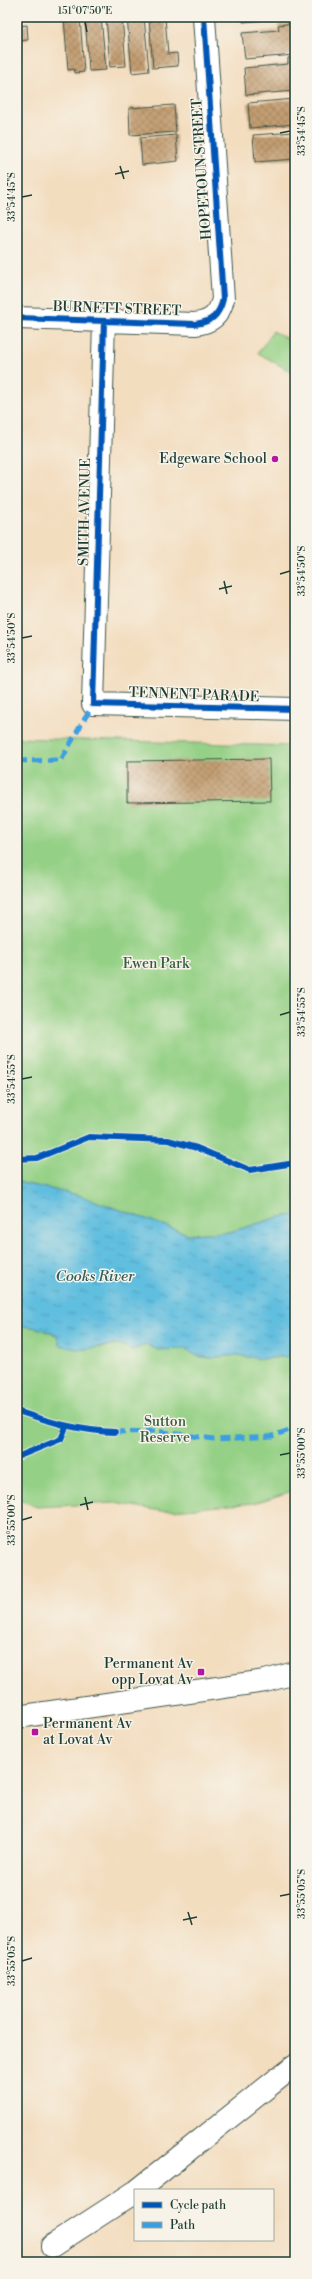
<svg xmlns="http://www.w3.org/2000/svg" width="312" height="2279" viewBox="0 0 312 2279" font-family="'Libre Bodoni',serif">
<style>
.park{fill:#94d085;stroke:#5a865c}
.water{fill:url(#water-ripples);stroke:#407e8a}
.building{fill:url(#building-cross-hatch)}
.lines{fill:none;stroke-linecap:round;stroke-linejoin:round}
.minor-casing{stroke:#3f5549;stroke-width:24}
.major-casing{stroke:#3f5549;stroke-width:24}
.minor{stroke:#fff;stroke-width:22}
.major{stroke:#fff;stroke-width:22}
.quiet{stroke:#3c9ee2;stroke-width:5;stroke-dasharray:10 5;stroke-linecap:butt}
.cycleway-casing{stroke:#f7f3e8;stroke-width:8}
.cycleway{stroke:#0057b8;stroke-width:6}
.ticks{fill:none;stroke:#1f3d34;stroke-width:1.5}
.poi-dot{fill:#b5179e;stroke:#f7f3e8;stroke-width:1.5}
.labels{text-anchor:middle;dominant-baseline:central;stroke-width:3;stroke-linejoin:round;paint-order:stroke}
.street-label{font-size:14px;fill:#1f3d34;stroke:#f7f3e8}
.poi-label{font-size:14px;fill:#1f3d34;stroke:#f7f3e8;text-anchor:end}
.park-label{font-size:14px;fill:#365a44;stroke:#f7f3e8}
.water-label{font-size:15px;font-style:italic;fill:#305d5f;stroke:#f7f3e8}
.neatline{fill:none;stroke:#1f3d34;stroke-width:1.5}
.ticks-label{font-size:10px;text-anchor:middle;fill:#1f3d34}
</style>
<defs>
<pattern id="water-ripples" width="26" height="14" patternUnits="userSpaceOnUse"><rect width="26" height="14" fill="#61bedf"/><path d="M2 4q2-2 4 0t4 0M15 11q2-2 4 0t4 0" fill="none" stroke="#4f9cb6"/></pattern>
<pattern id="building-cross-hatch" width="8" height="8" patternUnits="userSpaceOnUse"><rect width="8" height="8" fill="#c39e72"/><path d="M0 0l8 8M0 8l8-8" fill="none" stroke="#9e825e"/></pattern>
</defs>
<rect width="100%" height="100%" fill="#f7f3e8"/>
<filter id="ink" filterUnits="userSpaceOnUse"><feTurbulence type="fractalNoise" baseFrequency=".025" numOctaves="2"/><feDisplacementMap in="SourceGraphic" scale="8" xChannelSelector="R" yChannelSelector="G"/><feConvolveMatrix kernelMatrix="1 2 1 2 8 2 1 2 1" color-interpolation-filters="sRGB"/></filter>
<filter id="wash" filterUnits="userSpaceOnUse"><feTurbulence type="fractalNoise" baseFrequency=".012" numOctaves="4" result="noise"/><feDisplacementMap in="SourceGraphic" scale="16" xChannelSelector="R" yChannelSelector="G"/><feGaussianBlur stdDeviation="0.9" result="paint"/><feColorMatrix in="noise" values="0 0 0 0 0 0 0 0 0 0 0 0 0 0 0 0 0 1.4 0 .05"/><feComposite in="paint" operator="in"/></filter>
<g filter="url(#wash)">
<rect width="100%" height="100%" fill="#f3ddbf"/>
<!-- park -->
<path class="park" d="M273 331 295 343V374L258 353Z
M17 738 295 746V1215L279 1217 230 1232 188 1234 78 1195 17 1182Z
M17 1326 35 1327 58 1336 102 1348 118 1344 133 1350 146 1344 158 1350 184 1349 199 1357 211 1358 238 1355 260 1359 295 1356V1490L255 1503 161 1511 115 1503 37 1507 17 1499Z"/>
<!-- water -->
<path class="water" d="M17 1182 78 1195 188 1234 230 1232 279 1217 295 1215V1356L260 1359 238 1355 211 1358 199 1357 184 1349 158 1350 146 1344 133 1350 118 1344 80 1350 60 1345 58 1336C44 1329 33 1326 17 1326Z"/>
<g id="blocks">
<!-- building -->
<path class="building" d="M17 17 19 26 27 25 28 40 17 41Z
M64 17H80L84 72 75 73 74 69 68 70Z
M85 17H101L106 70 89 71Z
M106 17H122L126 66 110 67Z
M127 17H144L149 71 132 73Z
M149 17H165L168 54 177 53 178 66 153 68Z
M243 17H295V18L243 22Z
M295 23V55L245 59 242 33 279 30 278 25Z
M295 57V91L246 95 244 68 288 64V58Z
M295 99V124L250 128 248 103Z
M174 105 176 132 130 135 129 108Z
M295 132V159L255 162 253 135Z
M176 135 178 161 142 165 140 138Z
M269 759 270 801 127 803V761Z"/>
</g>
</g>
<g filter="url(#ink)">
<use href="#blocks" fill-opacity="0" stroke="#3f5549" stroke-width="1"/>
<g class="lines">
<defs>
<path id="minor" d="M17 318 195 324C211 322 219 316 223 299L204 17
M104 321 93 704 295 709
M138 2190 295 2065
M52 2246 135 2192"/>
<path id="major" d="M17 1717 265 1681 295 1673"/>
</defs>
<!-- minor casing -->
<use href="#minor" class="minor-casing"/>
<!-- major casing -->
<use href="#major" class="major-casing"/>
<!-- minor -->
<use href="#minor" class="minor"/>
<!-- major -->
<use href="#major" class="major"/>
<!-- quiet -->
<path class="quiet" d="M17 761 61 760 93 704
M115 1432 156 1431 214 1439 272 1436 295 1428"/>
<defs>
<path id="cycleway" d="M17 318 195 324C211 322 219 316 223 299L204 17
M104 321 93 704 295 709
M17 1159 37 1158 89 1137 168 1140 197 1148 250 1170 295 1163
M17 1411C50 1422 80 1431 115 1432
M17 1457 61 1439 66 1427"/>
</defs>
<!-- cycleway casing -->
<use href="#cycleway" class="cycleway-casing"/>
<!-- cycleway -->
<use href="#cycleway" class="cycleway"/>
</g>
</g>
<!-- ticks -->
<path class="ticks" d="M85 22 87 32M280 133 290 131M120 166 124 179M115 174 129 171M22 197 32 195M280 574 290 571M224 581 227 594M219 589 232 586M22 638 32 636M280 1015 290 1012M22 1079 32 1077M280 1455 290 1453M85 1497 88 1510M80 1505 93 1502M22 1520 32 1517M280 1896 290 1894M188 1912 192 1925M183 1920 197 1917M22 1961 32 1958"/>
<!-- markers -->
<g class="poi-dot">
<circle cx="275" cy="459" r="4"/>
<rect x="197" y="1668" width="8" height="8" rx="2"/>
<rect x="31" y="1728" width="8" height="8" rx="2"/>
</g>
<g class="labels">
<!-- street labels -->
<g class="street-label">
<text transform="translate(202 169) rotate(-94)">HOPETOUN STREET</text>
<text transform="translate(117 309) rotate(2)">BURNETT STREET</text>
<text transform="translate(85 512) rotate(-89)">SMITH AVENUE</text>
<text transform="translate(194 695) rotate(2)">TENNENT PARADE</text>
</g>
<!-- poi labels -->
<g class="poi-label">
<text x="267" y="459">Edgeware School</text>
<text x="193" y="1664">Permanent Av<tspan x="193" dy="16">opp Lovat Av</tspan></text>
<text x="43" y="1724" text-anchor="start">Permanent Av<tspan x="43" dy="16">at Lovat Av</tspan></text>
</g>
<!-- park labels -->
<g class="park-label">
<text x="156" y="964">Ewen Park</text>
<text x="165" y="1422">Sutton<tspan x="165" dy="16">Reserve</tspan></text>
</g>
<!-- water labels -->
<g class="water-label">
<text x="95" y="1276">Cooks River</text>
</g>
</g>
<!-- margin -->
<rect width="312" height="2279" fill="none" stroke="#f7f3e8" stroke-width="44"/>
<!-- legend -->
<rect x="134" y="2189" width="140" height="52" fill="#f7f3e8" stroke="#a1aaa0"/>
<rect x="142" y="2202" width="20" height="6" fill="#0057b8" stroke="#a1aaa0"/>
<text x="170" y="2209" font-size="12" fill="#1f3d34">Cycle path</text>
<rect x="142" y="2222" width="20" height="6" fill="#3c9ee2" stroke="#a1aaa0"/>
<text x="170" y="2229" font-size="12" fill="#1f3d34">Path</text>
<rect x="22" y="22" width="268" height="2235" class="neatline"/>
<g class="ticks-label">
<text x="85" y="14">151°07'50"E</text>
<text transform="translate(301 131) rotate(-90)" y="4">33°54'45"S</text>
<text transform="translate(11 197) rotate(-90)" y="4">33°54'45"S</text>
<text transform="translate(301 571) rotate(-90)" y="4">33°54'50"S</text>
<text transform="translate(11 638) rotate(-90)" y="4">33°54'50"S</text>
<text transform="translate(301 1012) rotate(-90)" y="4">33°54'55"S</text>
<text transform="translate(11 1079) rotate(-90)" y="4">33°54'55"S</text>
<text transform="translate(301 1453) rotate(-90)" y="4">33°55'00"S</text>
<text transform="translate(11 1520) rotate(-90)" y="4">33°55'00"S</text>
<text transform="translate(301 1894) rotate(-90)" y="4">33°55'05"S</text>
<text transform="translate(11 1961) rotate(-90)" y="4">33°55'05"S</text>
</g>
</svg>
